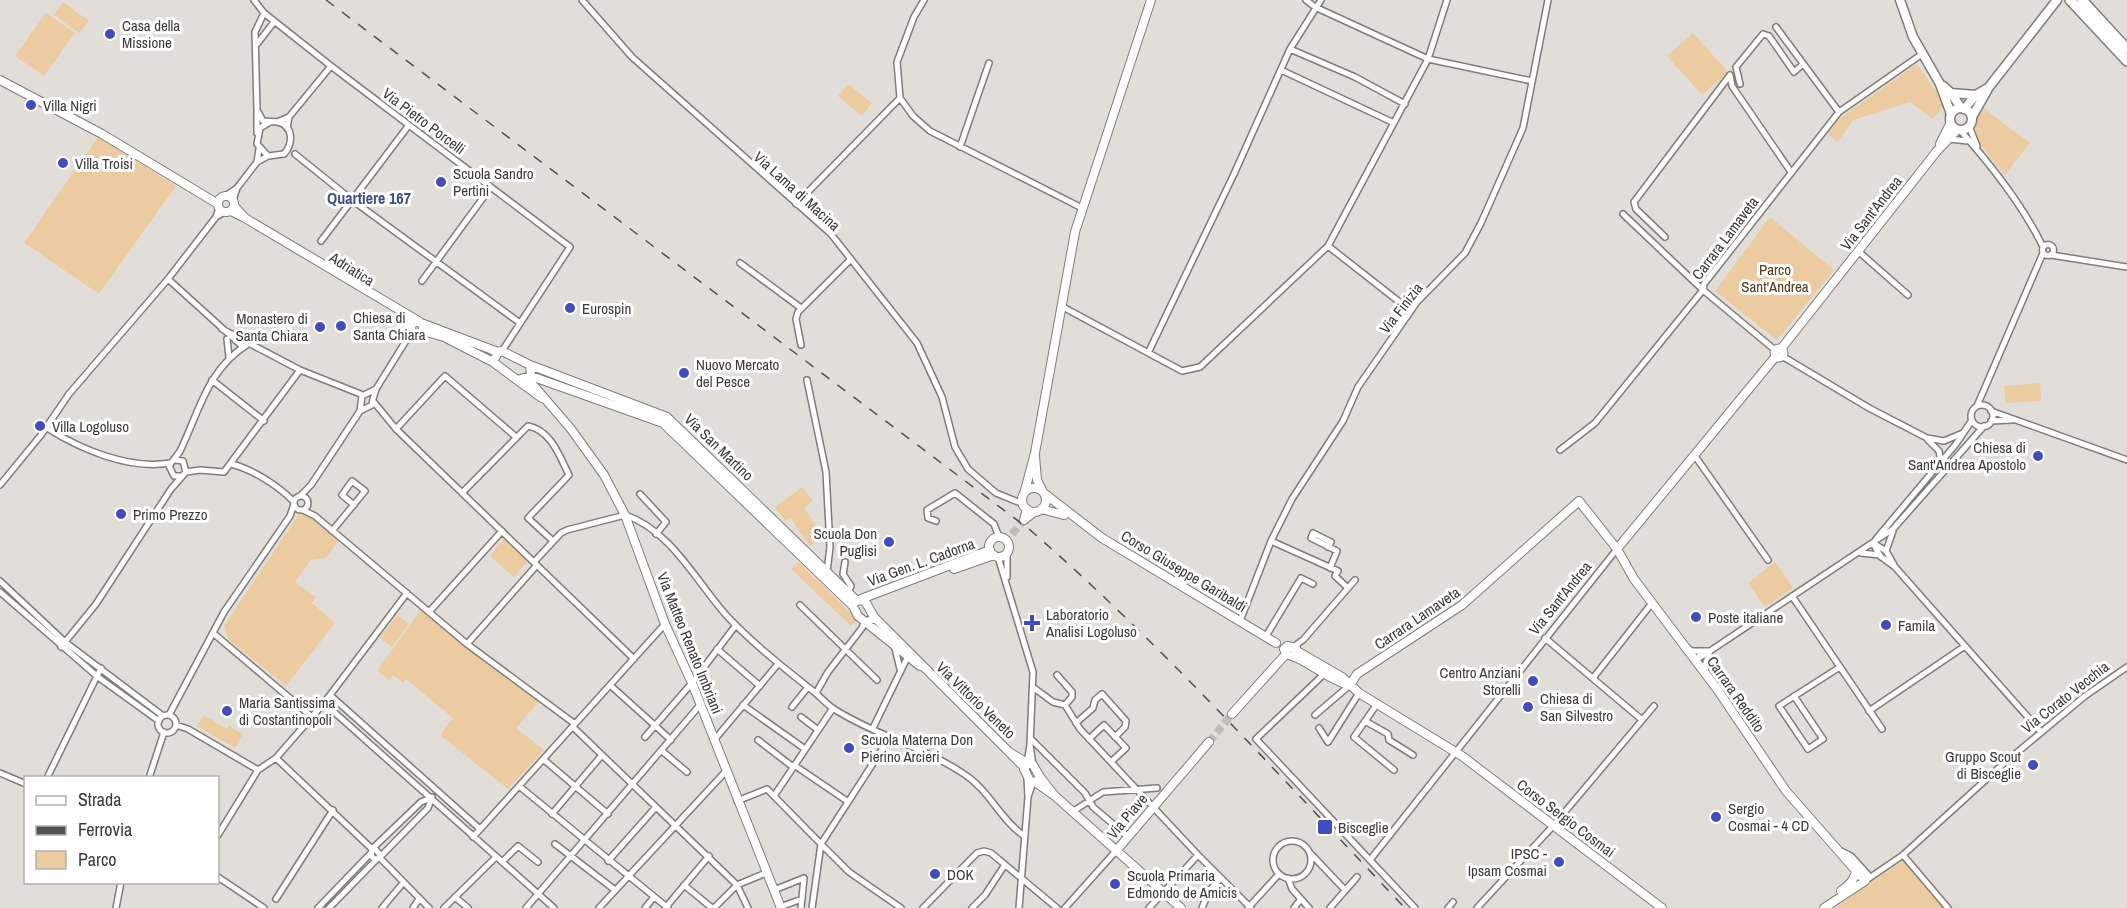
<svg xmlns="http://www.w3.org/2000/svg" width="2127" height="908" viewBox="0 0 2127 908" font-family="'Archivo Narrow',sans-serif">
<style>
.green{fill:#ebcb9f}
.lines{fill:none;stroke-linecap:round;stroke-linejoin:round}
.secondary-tunnel{stroke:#c0bdb9;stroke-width:8;stroke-dasharray:8 4;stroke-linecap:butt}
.street-casing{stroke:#7f7c78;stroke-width:8}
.secondary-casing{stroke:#7f7c78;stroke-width:10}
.primary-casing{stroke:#7f7c78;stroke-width:11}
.highway-casing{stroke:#7f7c78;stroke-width:12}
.street{stroke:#fff;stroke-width:5}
.secondary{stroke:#fff;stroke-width:8}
.primary{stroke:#fff;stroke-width:8}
.highway{stroke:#fff;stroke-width:9}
.rail{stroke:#52514f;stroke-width:1.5;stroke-dasharray:10 10;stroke-linecap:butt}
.poi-dot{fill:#414cc0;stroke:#fff;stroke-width:2}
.labels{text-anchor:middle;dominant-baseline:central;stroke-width:6;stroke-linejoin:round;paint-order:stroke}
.poi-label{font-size:15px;fill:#3b3a38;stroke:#fff;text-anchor:start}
.street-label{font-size:15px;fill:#3b3a38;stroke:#fff}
.park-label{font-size:15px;fill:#503a1a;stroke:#fff}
.neighbourhood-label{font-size:16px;font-weight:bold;fill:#414c89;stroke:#fff}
</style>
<rect width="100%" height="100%" fill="#e1ded9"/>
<!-- green -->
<path class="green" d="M63 2 89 21 79 33 54 15Z
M46 13 75 33 44 76 15 56Z
M1693 33 1728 72 1702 95 1667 56Z
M1917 64 1945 104 1933 119 1910 102 1853 120 1838 142 1828 134 1839 119Z
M848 84 872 103 862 116 838 96Z
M1982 107 2030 143 2005 175C1989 155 1962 132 1982 107Z
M98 137 176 186 99 294 24 243Z
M1770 217 1834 270 1777 340 1715 291Z
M2040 383 2041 401 2006 403 2004 386Z
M802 487 813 501 804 508 824 536 810 546 790 518 785 521 775 507Z
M306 513 339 541 326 558 311 560 295 582 316 597 312 603 335 623 286 686 228 639 224 626 299 514Z
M504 539 529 560 514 577 490 556Z
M798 562 858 620 851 626 791 569Z
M1775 562 1793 588 1765 607 1748 583Z
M423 607 541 699 516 728 544 750 508 789 440 735 453 718 406 679 403 683 393 675 390 680 377 671Z
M397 615 409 624 392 647 380 638Z
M204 715 227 729 229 726 243 734 235 748 197 726Z
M1904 860 1947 908H1835Z"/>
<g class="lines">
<!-- secondary-tunnel -->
<path class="secondary-tunnel" d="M1012 534 1024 520
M1209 742 1232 714"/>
<defs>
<path id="street" d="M254 0 264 13 331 66 570 247 502 351
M582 0 632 57 831 234 917 343 942 397 955 447 968 469 996 493 1023 504
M1306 0 1315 7 1428 59 1532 81
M1776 27 1839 112
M257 44 274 22
M1290 49 1355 77 1405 104
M1281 70 1394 123
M1740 84 1736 67 1763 34 1769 36 1794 72 1803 64
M900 98 913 116 930 131 1082 208
M257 110 255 32 264 13
M289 117 331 66
M277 122 289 117 287 128
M1969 126 1977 146
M1960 130C1991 165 2023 205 2043 247
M257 133V110L263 121C268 122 273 121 278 122 294 126 293 144 284 154L268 156 257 144 260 128 270 122
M1949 139 1968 141
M960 147 989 63
M259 149 257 162 268 156
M295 154 352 200 520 323
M225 196 237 188 257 162
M233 200 237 188
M796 204 900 98 897 62 914 17 924 0
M219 208 216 217 224 212
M1623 214 1703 290 1775 350
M1665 237 1636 209 1634 202 1730 75 1732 86 1791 172
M321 241 409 125
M2042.5 250a5.5 5.5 0 1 1 11 0a5.5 5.5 0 1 1-11 0Z
M1328 246 1411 311
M1858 251 1908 295
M2051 255 2127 267
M740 263 801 308
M168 279 243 347
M422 281 491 187
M1061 306 1182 371 1200 367 1328 246 1428 59 1447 0
M222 329 300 370 363 395
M227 339 229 357
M801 345 796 319 798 312 850 260
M1149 351 1234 174 1290 49 1321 0
M1782 356 1869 408 1927 438 1944 441 1963 433
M212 380 264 421
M807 380 826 472 830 547 827 572
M373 399 376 389 412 331
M373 401 396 429 634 659
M1971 416a11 11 0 1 1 22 0a11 11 0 1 1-22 0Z
M1977 406 2043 253
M360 411 372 405 373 399
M1991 411 2127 460
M1991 421 2012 420
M47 428C80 449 129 470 170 463
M396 429 445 376 516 437
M1928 440 1939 451 1941 462
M1560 450 1595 423 1703 290 1704 284 1839 112 1922 54
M1695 456 1768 560
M231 464C252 469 279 486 294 502
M186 472 200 470 224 472 300 370
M182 476H174L169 466C173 459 179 455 182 447 200 408 209 368 248 344
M0 485 41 435 69 394 168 279 216 217
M462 493 528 426C551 430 560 457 569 475L528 518 553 541
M640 494 666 522 656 534
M300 496 311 485 360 411 362 396 376 389
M294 503a7 7 0 1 1 14 0a7 7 0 1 1-14 0Z
M303 510 315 516 467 644 575 724
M936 521 928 518 927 510 955 493 994 524 999 537
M332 531 365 491 352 481 342 495 354 505
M1876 539 1956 444 1972 420
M1271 541 1338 571 1335 576 1348 588
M1873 543 1880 556 1895 567 2041 732
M1873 543 1886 551 1894 565
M1328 547 1331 542 1313 533 1311 538 1337 551 1330 568
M1886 551 1893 531
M1861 553 1880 555
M998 557 1033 672 1030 745
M534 562 561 533 567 530 625 515C671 530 697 583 727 616 753 644 783 667 813 691 820 696 826 704 834 709 874 735 924 747 964 774 989 790 1000 819 1024 836
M845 562 843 574 851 586 848 593
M1007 577V554
M0 581 65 642 163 716
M0 592 98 677 159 721
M1792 596 1882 729
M800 605 877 680
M429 612 502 531
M1240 621 1271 541 1292 499 1343 421 1358 387 1417 302 1465 253 1481 223 1523 128 1548 0
M213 633 312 717
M1266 636 1301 578 1313 584
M1545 638 1641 719
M467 644 537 565
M61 647 96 604 171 489 186 472 183 461 175 460
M1293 647 1303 640 1355 580
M895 648 900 669
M1687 648 1692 651H1710L1705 665 1706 673
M717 649 760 686
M1710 651 1893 529 1984 426
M1710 651 1696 660 1702 653Z
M1324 674 1256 739 1415 908
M1057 675 1072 692V697L1065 705
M1593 678 1652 603
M610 685 671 740
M1034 688 1053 702 1065 705 1080 729 1198 855 1251 908
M816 693 828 672 862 628 865 620
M330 695 480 829
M1794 696 1823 739 1808 749 1779 706 1840 667
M324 703 554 908
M1377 704 1354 737 1394 770
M743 705 805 749
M792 707 808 687
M1869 711 1965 646
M169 715 224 612 290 516 294 504
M1315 715 1350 685
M158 724a9 9 0 1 1 18 0a9 9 0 1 1-18 0Z
M801 717 818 730
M1365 721 1388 734 1389 740 1413 755
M1076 723 1093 708 1095 700 1102 694 1126 721 1125 727 1115 737
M176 725 188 729 258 770
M573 727 737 885 748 908
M873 728 909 654
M1319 728 1328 742 1359 693
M645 737 692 683 736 625
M890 737 821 844 849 872 901 908
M715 739 778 664
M1089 739 1104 725 1126 748 1111 762
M758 740 793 767
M1032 740 1085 793 1093 807 1127 836
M662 751 687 772
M276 758 372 849
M543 759 608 814
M1027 763 1030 745 1033 765
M794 765 847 801
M0 773 26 784
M47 778 101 668
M149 778 164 732
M1027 778 1028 797 1033 782
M519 786 668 908
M774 796 833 708
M737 801 767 789 821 844 812 908
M1072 812 1103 792 1157 788
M552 814 602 755
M218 835 258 770 276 758 324 703 407 593
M473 837 665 624
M1273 860a19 19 0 1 1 38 0a19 19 0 1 1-38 0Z
M555 844 615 890
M375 849 381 856 376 860 371 856 372 849 421 802 431 798
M1841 851 1851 856 1870 877
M1311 854 1345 890
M1903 855 1948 908
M381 856 428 808 432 797
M380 858 429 908
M1370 860 1617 549
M608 861 656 807
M502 862 518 846 538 862
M218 877 264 908
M1288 878 1292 889 1309 908
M1865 881 1903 855 2002 765 2085 696 2127 667
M684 885 712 908
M774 890 804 878 801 908
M455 897 468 908
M276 899 333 810
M666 907 709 856
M780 907 802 899
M116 908 121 882
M318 908 370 854
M329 908 376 860
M382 908 403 883
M413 908 419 899
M444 908 496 857
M526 908 700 705
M599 908 727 770
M645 908 654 897
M714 908 737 885 766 873
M923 908 977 853 984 851 991 853 1057 908
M972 908 985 895 1004 866
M1019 908 1028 797
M1065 908 1116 851
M1149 908 1198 855
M1202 908 1209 891 1221 878
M1248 908 1279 874
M1294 908 1301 899
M1330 908 1357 877
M1448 908 1453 902
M1477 908 1553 826 1654 706"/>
<path id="secondary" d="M0 80 102 134 218 204
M1940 144 1950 124
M218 204a8 8 0 1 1 16 0a8 8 0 1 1-16 0Z
M231 211 245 218 234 206
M245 218 420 322
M403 316 411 327
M411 328a6 6 0 1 1 12 0a6 6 0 1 1-12 0Z
M421 323 498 352
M423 331 444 337 493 362 517 380 531 376 530 365 502 351 498 352 493 362
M1774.5 353a4.5 4.5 0 1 1 9 0a4.5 4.5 0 1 1-9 0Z
M1781 349 1937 151 1957 130
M530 365 667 417 856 600
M531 376 663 423 853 606
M528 379 571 429 604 475 625 515 665 624 692 683 781 908
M517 380 542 398
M1035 456 1037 480 1042 490
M1022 500a12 12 0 1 1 24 0a12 12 0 1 1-24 0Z
M1024 494 1035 453 1075 232 1151 0
M1045 494 1102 538 1276 643
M1027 509 1024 520 1034 512
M1041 509 1064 515
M989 547a10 10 0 1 1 20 0a10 10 0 1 1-20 0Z
M1617 549 1776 356
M954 569 994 555
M861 599 990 550
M874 617 1009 752
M868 622 874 617 865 601 856 600 853 606 858 616 920 666
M1297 651 1342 677 1359 693 1462 756 1662 908
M1295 656 1296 648 1287 646 1284 649 1286 654C1309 660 1326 679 1349 685
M1350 685 1357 674 1462 605 1579 501 1617 549 1634 579 1717 689 1786 791 1865 881 1824 908
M1232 714 1286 654
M1027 763 1033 765 1040 777 1035 782 1030 781 1024 769Z
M1025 768 1009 752 1027 763
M1035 782 1055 796 1040 777
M1055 796 1181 908
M1116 851 1209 742
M1841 891C1849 885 1856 879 1856 868"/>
<path id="primary" d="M1900 0 1913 37 1940 84 1951 114
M1943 86 1951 93 1961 108
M1951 93 1976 95
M1950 119a11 11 0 1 1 22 0a11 11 0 1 1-22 0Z
M1964 109 1976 95 1986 89
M1972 117 1989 87 2057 0"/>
<path id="highway" d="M2070 0 2127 61
M2082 0 2127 49"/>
</defs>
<!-- street casing -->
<use href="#street" class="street-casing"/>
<!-- secondary casing -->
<use href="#secondary" class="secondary-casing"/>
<!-- primary casing -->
<use href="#primary" class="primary-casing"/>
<!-- highway casing -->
<use href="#highway" class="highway-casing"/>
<!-- street -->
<use href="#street" class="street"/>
<!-- secondary -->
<use href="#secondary" class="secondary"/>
<!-- primary -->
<use href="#primary" class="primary"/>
<!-- highway -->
<use href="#highway" class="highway"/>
<!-- rail -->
<path class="rail" d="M326 0 1029 529C1164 646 1282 779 1405 908"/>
</g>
<!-- markers -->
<g class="poi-dot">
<circle cx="110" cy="34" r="6"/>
<circle cx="31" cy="105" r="6"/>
<circle cx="63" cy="163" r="6"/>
<circle cx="441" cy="182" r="6"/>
<circle cx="570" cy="308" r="6"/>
<circle cx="341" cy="326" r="6"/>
<circle cx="320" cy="327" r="6"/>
<circle cx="684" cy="373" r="6"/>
<circle cx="40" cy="426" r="6"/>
<circle cx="2038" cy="456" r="6"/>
<circle cx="121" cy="514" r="6"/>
<circle cx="889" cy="542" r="6"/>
<circle cx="1696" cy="617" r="6"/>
<path d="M1029 614h6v6h6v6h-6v6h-6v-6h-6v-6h6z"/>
<circle cx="1886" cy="625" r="6"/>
<circle cx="1533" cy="681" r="6"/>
<circle cx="1528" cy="707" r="6"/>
<circle cx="227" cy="711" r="6"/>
<circle cx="849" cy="748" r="6"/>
<circle cx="2033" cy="765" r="6"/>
<circle cx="1716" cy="817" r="6"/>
<rect x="1317" y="819" width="16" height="16" rx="3"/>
<circle cx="1559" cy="862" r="6"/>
<circle cx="935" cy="874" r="6"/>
<circle cx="1115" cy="884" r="6"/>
</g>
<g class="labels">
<!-- poi labels -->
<g class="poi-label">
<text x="122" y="25">Casa della<tspan x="122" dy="17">Missione</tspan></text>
<text x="43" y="105">Villa Nigri</text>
<text x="75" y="163">Villa Troisi</text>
<text x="453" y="173">Scuola Sandro<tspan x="453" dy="17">Pertini</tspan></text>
<text x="582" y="308">Eurospin</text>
<text x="353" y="317">Chiesa di<tspan x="353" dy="17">Santa Chiara</tspan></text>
<text x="308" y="318" text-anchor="end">Monastero di<tspan x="308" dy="17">Santa Chiara</tspan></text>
<text x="696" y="364">Nuovo Mercato<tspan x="696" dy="17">del Pesce</tspan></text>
<text x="52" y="426">Villa Logoluso</text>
<text x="2026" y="447" text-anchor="end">Chiesa di<tspan x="2026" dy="17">Sant'Andrea Apostolo</tspan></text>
<text x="133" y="514">Primo Prezzo</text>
<text x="877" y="533" text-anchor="end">Scuola Don<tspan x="877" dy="17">Puglisi</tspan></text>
<text x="1046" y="614">Laboratorio<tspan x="1046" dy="17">Analisi Logoluso</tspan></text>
<text x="1708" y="617">Poste italiane</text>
<text x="1898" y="625">Famila</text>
<text x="1521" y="672" text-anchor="end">Centro Anziani<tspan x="1521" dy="17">Storelli</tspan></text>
<text x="1540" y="698">Chiesa di<tspan x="1540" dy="17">San Silvestro</tspan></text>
<text x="239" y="702">Maria Santissima<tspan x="239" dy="17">di Costantinopoli</tspan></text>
<text x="861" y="739">Scuola Materna Don<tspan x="861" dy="17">Pierino Arcieri</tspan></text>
<text x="2021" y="756" text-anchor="end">Gruppo Scout<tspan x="2021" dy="17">di Bisceglie</tspan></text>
<text x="1728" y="808">Sergio<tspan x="1728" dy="17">Cosmai - 4 CD</tspan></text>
<text x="1338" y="827">Bisceglie</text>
<text x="1547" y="853" text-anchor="end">IPSC -<tspan x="1547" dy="17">Ipsam Cosmai</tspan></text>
<text x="947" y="874">DOK</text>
<text x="1127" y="875">Scuola Primaria<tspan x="1127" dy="17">Edmondo de Amicis</tspan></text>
</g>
<!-- street labels -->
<g class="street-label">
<text transform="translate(424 121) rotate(37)">Via Pietro Porcelli</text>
<text transform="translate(797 191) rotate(42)">Via Lama di Macina</text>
<text transform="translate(1871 213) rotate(-52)">Via Sant'Andrea</text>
<text transform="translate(1725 238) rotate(-53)">Carrara Lamaveta</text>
<text transform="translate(352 269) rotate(32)">Adriatica</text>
<text transform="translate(1401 308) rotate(-52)">Via Finizia</text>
<text transform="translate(719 447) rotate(44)">Via San Martino</text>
<text transform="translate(921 562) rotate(-20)">Via Gen. L. Cadorna</text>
<text transform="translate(1184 571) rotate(31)">Corso Giuseppe Garibaldi</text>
<text transform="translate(1560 598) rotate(-51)">Via Sant'Andrea</text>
<text transform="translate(1417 618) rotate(-34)">Carrara Lamaveta</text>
<text transform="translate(690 643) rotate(68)">Via Matteo Renato Imbriani</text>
<text transform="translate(1736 694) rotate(55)">Carrara Reddito</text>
<text transform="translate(2065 697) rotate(-38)">Via Corato Vecchia</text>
<text transform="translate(976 700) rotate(44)">Via Vittorio Veneto</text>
<text transform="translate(1127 816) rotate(-50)">Via Piave</text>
<text transform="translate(1566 818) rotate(37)">Corso Sergio Cosmai</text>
</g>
<!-- park labels -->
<g class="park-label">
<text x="1775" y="269">Parco<tspan x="1775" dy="17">Sant'Andrea</tspan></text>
</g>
<!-- neighbourhood labels -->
<g class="neighbourhood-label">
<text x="369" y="198">Quartiere 167</text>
</g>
</g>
<!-- legend -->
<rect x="24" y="776" width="195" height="108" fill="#ffffff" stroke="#b1b0af" stroke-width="1.5"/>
<rect x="36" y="796" width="30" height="9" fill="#ffffff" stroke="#b1b0af" stroke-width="1.5"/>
<text x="78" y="806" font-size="18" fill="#3b3a38">Strada</text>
<rect x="36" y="826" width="30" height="9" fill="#52514f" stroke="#b1b0af" stroke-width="1.5"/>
<text x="78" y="836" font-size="18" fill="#3b3a38">Ferrovia</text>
<rect x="36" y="851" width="30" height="18" fill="#ebcb9f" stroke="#b1b0af" stroke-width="1.5"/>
<text x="78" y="866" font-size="18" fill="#3b3a38">Parco</text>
</svg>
